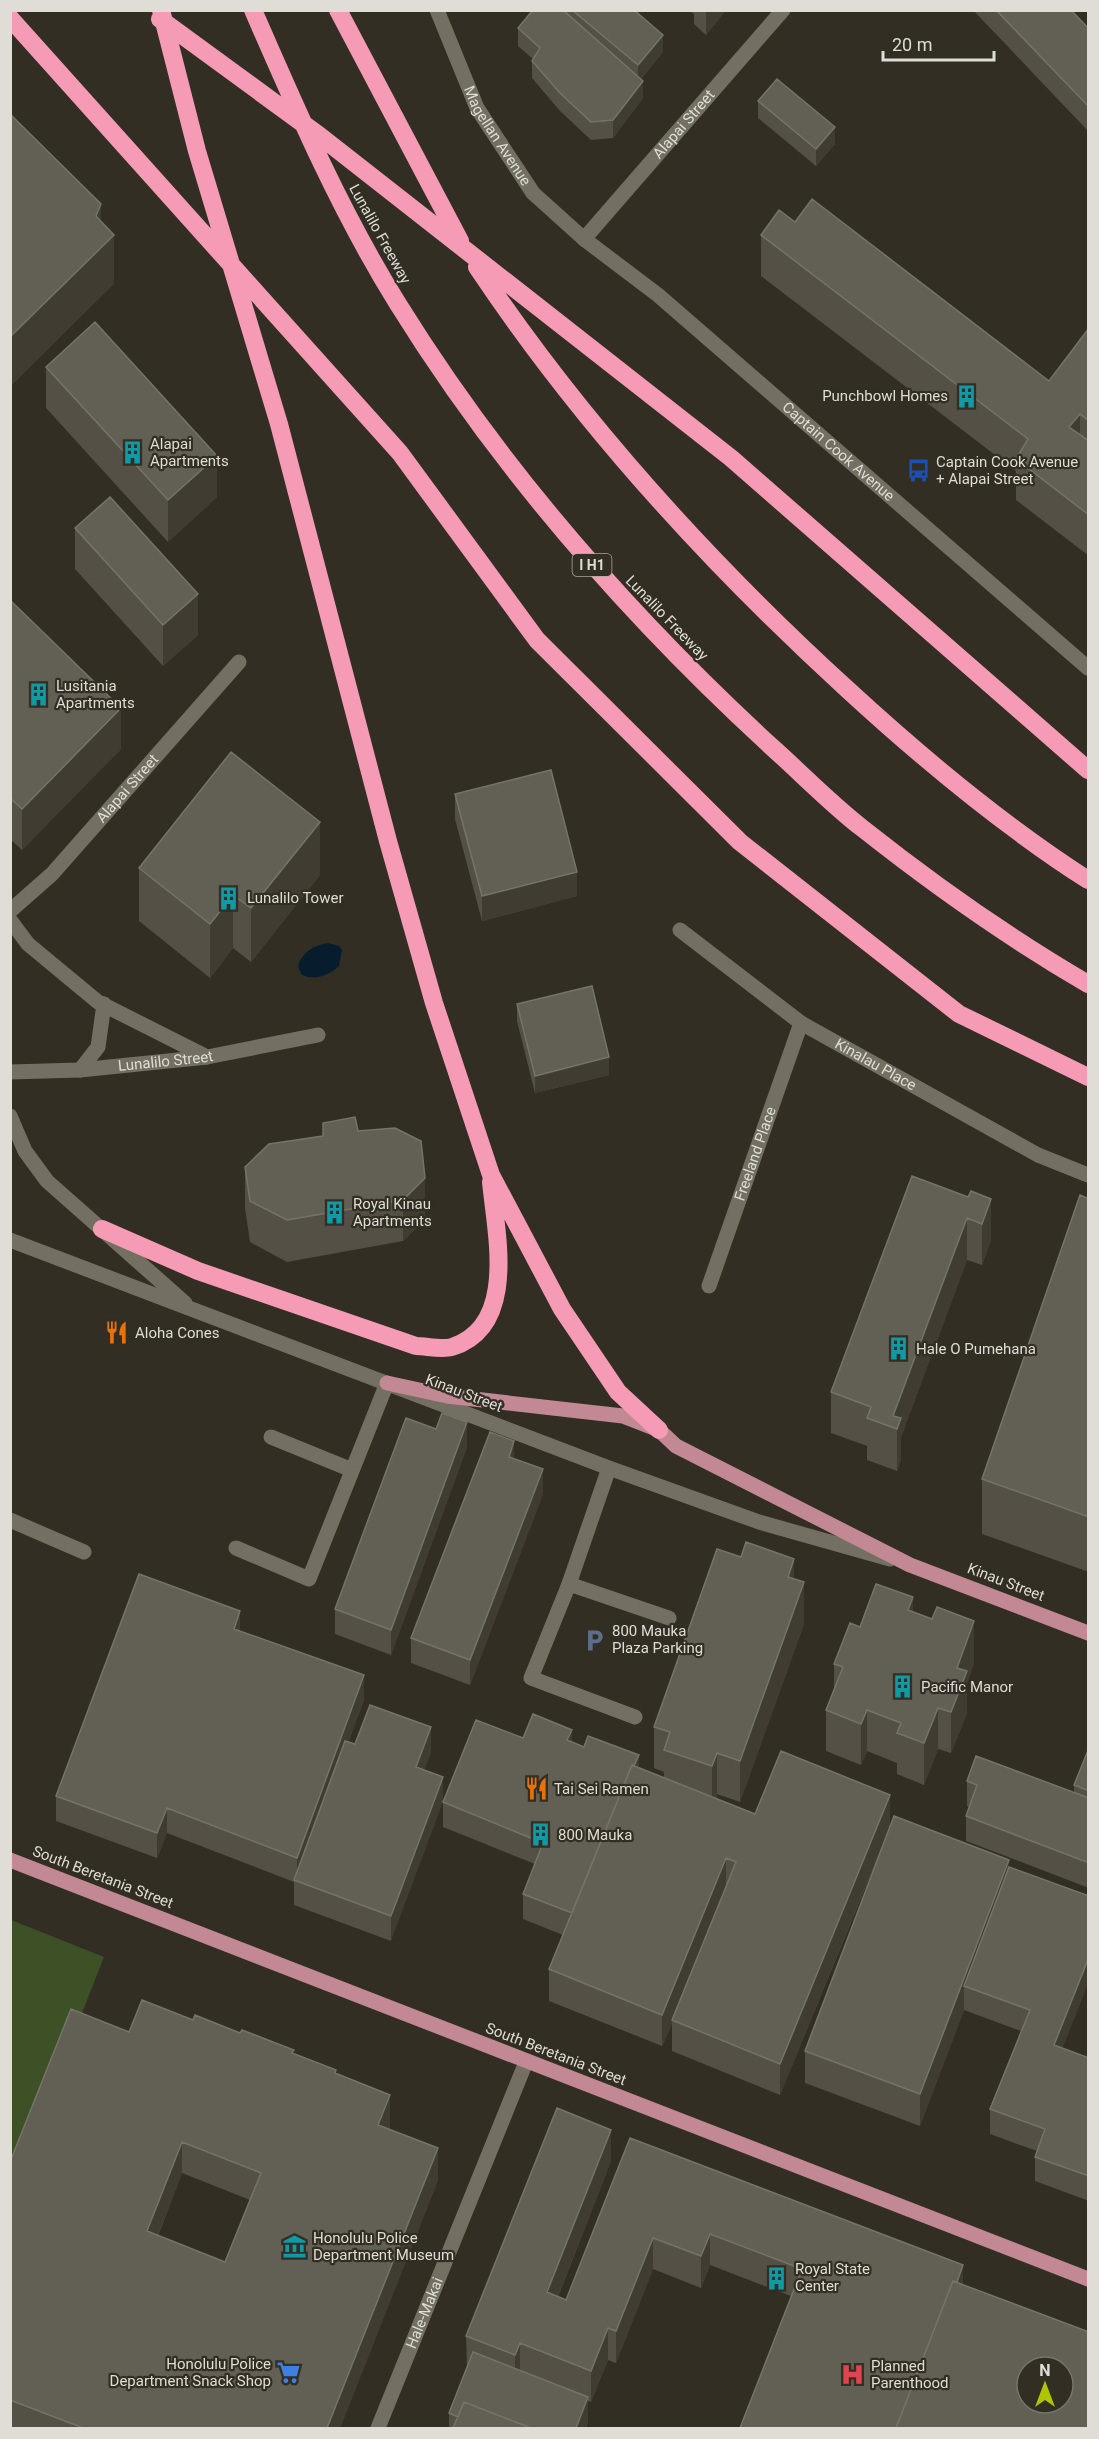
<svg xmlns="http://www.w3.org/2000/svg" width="1099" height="2439" viewBox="0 0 1099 2439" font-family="Roboto,sans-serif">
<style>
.green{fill:#3d5026}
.water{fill:#071d2d}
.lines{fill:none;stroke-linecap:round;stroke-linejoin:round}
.minor{stroke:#746f63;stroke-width:15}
.major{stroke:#c28994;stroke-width:15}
.highway{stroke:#f69bb5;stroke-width:18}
.wall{fill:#545045;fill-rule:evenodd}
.shaded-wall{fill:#403c31}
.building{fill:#625f55;stroke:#767369;stroke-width:1.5;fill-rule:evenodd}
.labels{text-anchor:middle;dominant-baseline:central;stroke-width:4.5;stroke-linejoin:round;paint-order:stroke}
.shield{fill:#322e23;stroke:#aba8a0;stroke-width:1.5}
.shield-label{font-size:14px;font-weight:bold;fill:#dfddd6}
.street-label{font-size:15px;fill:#dfddd6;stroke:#322e23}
.poi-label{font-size:15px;fill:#dfddd6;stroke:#322e23;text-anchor:start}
</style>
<rect width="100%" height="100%" fill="#322e23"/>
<!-- green -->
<path class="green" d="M11 1920 104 1957 11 2194Z"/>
<!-- water -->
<path class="water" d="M328 943 339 946 342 950 339 966C329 975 314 982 301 974L298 966C302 952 314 945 328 943Z"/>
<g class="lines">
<!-- minor -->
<g class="minor">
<path id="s1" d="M437 10 477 108 533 193 584 239 658 295 1088 668"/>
<path id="s2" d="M584 239 783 10"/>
<path id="s3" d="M10 911 52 874 239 662"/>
<path d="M10 920 28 944 98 1002 207 1057"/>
<path id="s4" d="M680 930 801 1023 1038 1155 1088 1175"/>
<path d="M80 1070 98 1047 104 1004"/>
<path id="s5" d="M10 1072 80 1070 207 1057 318 1035"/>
<path d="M10 1116 25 1151 47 1181 185 1303"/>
<path d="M10 1240 609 1468 759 1522 890 1559"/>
<path id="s6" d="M709 1286 801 1023"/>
<path d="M271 1437 352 1470"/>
<path d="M609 1468 569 1584 531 1678 635 1717"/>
<path d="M10 1520 84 1552"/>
<path d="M236 1548 309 1579 387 1383"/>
<path d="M569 1584 669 1618"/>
<path id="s7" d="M378 2428 526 2062"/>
</g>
<!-- major -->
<path class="major" d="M387 1383 447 1396 623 1416 659 1430 676 1446 910 1565 1088 1633
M10 1860 1088 2279"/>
<!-- highway -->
<path class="highway" d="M161 10 197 151 279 424 388 841 434 1003 491 1175 562 1309 618 1392 659 1430
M253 10C297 111 340 211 398 304 501 470 631 618 774 749 803 775 831 804 862 828 934 885 1009 938 1088 984
M338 10 460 241
M10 18 400 453 537 640 740 842 959 1014 1088 1077
M160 19 320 136 731 458 1088 770
M477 267C582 424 708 562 847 689 922 758 1002 825 1088 880
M102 1229 198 1271 416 1346C426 1346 442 1350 452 1347 518 1326 496 1234 491 1182"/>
</g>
<!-- wall -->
<path class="wall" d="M533 10H634L663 52 641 79 643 98 613 138 591 140 560 111 532 78V61L533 59 518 46V28Z
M689 10H726L706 35 694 24V14Z
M973 10H1071L1089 29V132Z
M758 101 835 144 816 166 758 118Z
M795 222 1049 381 1089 328V556L1016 500V471L761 276V235Z
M46 367 217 497 168 542 46 408Z
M75 528 198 635 163 666 75 569Z
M10 600 121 749 22 850 10 839Z
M455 794 577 896 482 921 455 819Z
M139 868 320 875 251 962 233 948 210 978 139 921Z
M517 1004 609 1075 535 1093 517 1021Z
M358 1131 425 1219 403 1241 287 1262 250 1242 245 1208V1167Z
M968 1197 991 1240 982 1265 967 1260 901 1437V1460L897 1471 867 1460V1446L831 1433V1392Z
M1089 1199V1572L982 1534V1479Z
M467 1447 391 1655 335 1634V1609Z
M514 1459 543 1494 470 1685 411 1663V1638Z
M794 1579 804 1624 740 1802 717 1794 716 1799 755 1814 890 1825 1009 1867 1089 1896V1981L1062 2048 1089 2058V2201L1035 2181V2157L1037 2151 990 2134V2109L1021 2031 964 2010 920 2126 805 2083V2051L887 1835 780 2095 672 2051V2024L662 2046 549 2001V1969L563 1935 523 1919V1894L535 1864 443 1827V1802L523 1738 572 1742 664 1778V1772L654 1768V1727Z
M913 1611 974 1663 967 1683V1713L951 1753 938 1749 924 1785 897 1774V1763L867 1751 861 1765 826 1751V1710L834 1689V1664L860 1627Z
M240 1631 364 1700 348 1742 355 1744 431 1752 424 1770 391 1941 294 1905V1882L167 1833 157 1858 56 1821V1796Z
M1089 1748V1888L966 1841V1816L969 1807 967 1806V1781L1074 1793V1785Z
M193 2020 294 2054 336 2074 390 2127 389 2129 438 2180 340 2428H10V2162L129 2032ZM182 2173 250 2200 225 2262 158 2236Z
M630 2138 963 2265 791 2296 710 2265 701 2288 653 2269 616 2363 608 2360 591 2402 588 2401V2422L586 2428H449V2413L467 2368 466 2336 611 2161 558 2297 566 2300Z"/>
<!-- shaded-wall -->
<path class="shaded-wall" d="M706 10H726L706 35Z
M663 35V52L638 82V65Z
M643 81V98L613 138V120Z
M835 127V144L816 166V149Z
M101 204V249L114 235V284L10 387V337L96 216Z
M1080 414V455L1069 427Z
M217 456V497L168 542V500Z
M198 594V635L163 666V625Z
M121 708V749L22 850V809Z
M320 822V875L251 962V908Z
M577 872V896L482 921V896Z
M233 895V948L210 978V924Z
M609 1057V1075L535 1093V1076Z
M425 1178V1219L403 1241V1200Z
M991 1199V1240L982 1265V1224Z
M967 1218V1260L901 1437V1460L897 1471V1429L893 1416Z
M467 1422V1447L391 1655V1630Z
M514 1441V1466L509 1457Z
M543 1469V1494L470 1685V1660Z
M794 1559V1600L788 1577Z
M804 1582V1624L740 1802V1761Z
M913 1597V1639L908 1610Z
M240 1611V1636L234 1629Z
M974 1621V1663L967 1683V1713L951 1753V1712L957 1668Z
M364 1675V1700L297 1883V1858Z
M938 1708V1749L924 1785V1743Z
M867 1710V1751L861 1765V1724Z
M431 1727V1752L416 1792V1767Z
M572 1730V1755L567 1740Z
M717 1753V1794L712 1808V1766Z
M639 1755V1780L575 1914Z
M443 1777V1802L391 1941V1916Z
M890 1795V1826L780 2095V2064Z
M167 1808V1833L157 1858V1833Z
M726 1858V1890L672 2020V2024L662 2046V2015Z
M1009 1860V1891L964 1986V2010L920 2126V2094Z
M1089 1957V1981L1054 2070V2045Z
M390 2095V2127L378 2157V2125Z
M611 2130V2161L547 2324V2292Z
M182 2142V2173L147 2263V2231Z
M438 2148V2180L340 2428H327Z
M710 2234V2265L701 2288V2256Z
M653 2238V2269L616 2363V2331Z
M963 2265V2297L900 2428Z
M608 2328V2360L591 2402V2371Z
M520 2343V2374L515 2386V2355Z
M588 2397V2422L586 2428H576Z"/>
<!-- building -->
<path class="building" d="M533 10H563L643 81 613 120 591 122 560 93 532 61 540 48 518 28Z
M572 10H634L663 35 638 65Z
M996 10H1071L1089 29V107Z
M777 79 835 127 816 149 758 101Z
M10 114 101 204 96 216 114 235 10 337Z
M812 199 1049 381 1089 328V421L1080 414 1069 427 1089 441V515L1016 459 1028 439 761 235 779 210 795 222Z
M95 322 217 456 168 500 46 367Z
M110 497 198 594 163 625 75 528Z
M10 600 121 708 22 809 10 798Z
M231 752 320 822 251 908 233 895 210 924 139 868Z
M551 770 577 872 482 896 455 794Z
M592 986 609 1057 535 1076 517 1004Z
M355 1117 358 1131 395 1128 421 1141 425 1178 403 1200 287 1220 250 1201 245 1167 269 1144 323 1136V1123Z
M912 1176 968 1197 971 1191 991 1199 982 1224 967 1218 893 1416 901 1418 897 1429 867 1418 871 1407 831 1392Z
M1080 1195 1089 1199V1517L982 1479Z
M442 1413 467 1422 391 1630 335 1609 406 1418 436 1429Z
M490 1432 514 1441 509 1457 543 1469 470 1660 411 1638Z
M746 1542 794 1559 788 1577 804 1582 740 1761 717 1753 712 1766 664 1750 670 1732 654 1727 717 1549 741 1557Z
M139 1574 240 1611 234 1629 364 1675 297 1858 167 1808 157 1833 56 1796Z
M876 1584 913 1597 908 1610 932 1619 937 1607 974 1621 957 1668 967 1671 951 1712 938 1708 924 1743 897 1733 901 1723 867 1710 861 1724 826 1710 843 1667 834 1664 850 1623 860 1627Z
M370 1705 431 1727 416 1767 443 1777 391 1916 294 1880 345 1741 355 1744Z
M533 1714 572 1730 567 1740 584 1747 588 1736 639 1755 634 1766 632 1765 572 1913 523 1894 543 1843 443 1802 476 1720 523 1738Z
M1089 1748V1791L1074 1785Z
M781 1751 890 1795 780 2064 672 2020 736 1862 726 1858 662 2015 549 1969 632 1765 755 1814Z
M976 1756 1089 1798V1863L966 1816 977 1785 967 1781Z
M894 1816 1009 1860 920 2094 805 2051Z
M1009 1867 1089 1896V1957L1054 2045 1089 2058V2176L1035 2157 1045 2129 990 2109 1030 2010 964 1986Z
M142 2000 193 2020 195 2015 240 2033 242 2030 294 2050 292 2053 336 2070 335 2073 390 2095 378 2125 438 2148 327 2428H83L10 2400V2162L71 2009 129 2032ZM182 2142 261 2173 225 2262 147 2231Z
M557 2108 611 2130 547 2292 566 2300 630 2138 963 2265 957 2282 953 2281 896 2428H740L802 2269 710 2234 701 2256 653 2238 616 2331 608 2328 591 2371 520 2343 515 2355 466 2336Z
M953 2281 1089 2332V2428H896ZM1027 2367H1063V2403H1027Z
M473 2352 588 2397 576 2428H531L464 2402 458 2417 449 2413Z
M464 2402 531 2428H453Z"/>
<!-- icons -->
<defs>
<symbol id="building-bare" viewBox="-9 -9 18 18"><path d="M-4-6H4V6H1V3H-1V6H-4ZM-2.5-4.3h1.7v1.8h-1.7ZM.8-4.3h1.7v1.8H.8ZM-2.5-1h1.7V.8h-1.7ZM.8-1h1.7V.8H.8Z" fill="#0f9aa8" stroke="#322e23" stroke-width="2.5" paint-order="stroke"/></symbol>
<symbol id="bus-bare" viewBox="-9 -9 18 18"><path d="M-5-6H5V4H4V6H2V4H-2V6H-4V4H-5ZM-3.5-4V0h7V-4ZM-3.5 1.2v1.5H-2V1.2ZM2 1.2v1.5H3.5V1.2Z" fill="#1a4fb4" stroke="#322e23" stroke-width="2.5" paint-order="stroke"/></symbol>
<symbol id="restaurant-bare" viewBox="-9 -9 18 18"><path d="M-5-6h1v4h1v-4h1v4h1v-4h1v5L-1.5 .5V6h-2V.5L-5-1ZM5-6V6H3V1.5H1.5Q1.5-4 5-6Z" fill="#e8710a" stroke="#322e23" stroke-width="2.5" paint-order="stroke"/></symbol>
<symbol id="parking-bare" viewBox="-9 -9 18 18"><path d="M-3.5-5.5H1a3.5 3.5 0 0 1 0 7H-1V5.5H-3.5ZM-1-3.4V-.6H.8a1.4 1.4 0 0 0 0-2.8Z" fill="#5c6f8a" stroke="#322e23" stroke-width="2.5" paint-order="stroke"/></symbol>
<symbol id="museum-bare" viewBox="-9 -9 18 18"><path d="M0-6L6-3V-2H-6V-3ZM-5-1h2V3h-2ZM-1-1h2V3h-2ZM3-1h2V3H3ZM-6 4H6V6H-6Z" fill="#0f9aa8" stroke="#322e23" stroke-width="2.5" paint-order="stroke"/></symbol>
<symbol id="supermarket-bare" viewBox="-9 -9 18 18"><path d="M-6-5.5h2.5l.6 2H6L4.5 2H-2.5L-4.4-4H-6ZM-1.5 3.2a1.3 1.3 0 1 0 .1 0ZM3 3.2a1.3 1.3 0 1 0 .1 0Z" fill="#3f7fe0" stroke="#322e23" stroke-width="2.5" paint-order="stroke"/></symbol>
<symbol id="hospital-bare" viewBox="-9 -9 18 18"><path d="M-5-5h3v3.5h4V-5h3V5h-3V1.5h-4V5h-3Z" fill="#e0444e" stroke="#322e23" stroke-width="2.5" paint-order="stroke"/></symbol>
</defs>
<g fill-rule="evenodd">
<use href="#building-bare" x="950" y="380" width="33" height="33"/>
<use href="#building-bare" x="116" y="436" width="33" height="33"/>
<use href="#bus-bare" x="902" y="454" width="33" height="33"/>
<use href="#building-bare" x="22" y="678" width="33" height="33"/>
<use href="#building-bare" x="212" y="882" width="33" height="33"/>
<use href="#building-bare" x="318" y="1196" width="33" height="33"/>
<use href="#restaurant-bare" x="100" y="1316" width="33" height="33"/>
<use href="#building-bare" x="882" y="1332" width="33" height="33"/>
<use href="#parking-bare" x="578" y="1624" width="33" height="33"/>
<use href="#building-bare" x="886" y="1670" width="33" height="33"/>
<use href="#restaurant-bare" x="520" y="1772" width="33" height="33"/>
<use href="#building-bare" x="524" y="1818" width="33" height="33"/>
<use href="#museum-bare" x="278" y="2230" width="33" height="33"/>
<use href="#building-bare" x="760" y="2262" width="33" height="33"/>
<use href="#supermarket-bare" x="272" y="2356" width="33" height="33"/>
<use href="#hospital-bare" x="836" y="2358" width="33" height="33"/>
</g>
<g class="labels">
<!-- shield labels -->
<rect class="shield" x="572.5" y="554" width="39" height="22" rx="4.5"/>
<g class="shield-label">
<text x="592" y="565">I H1</text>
</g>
<!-- street labels -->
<g class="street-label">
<text stroke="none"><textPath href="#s2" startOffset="152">Alapai Street</textPath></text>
<text stroke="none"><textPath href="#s1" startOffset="140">Magellan Avenue</textPath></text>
<text transform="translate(380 234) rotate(61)">Lunalilo Freeway</text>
<text stroke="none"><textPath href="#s1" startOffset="608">Captain Cook Avenue</textPath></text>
<text transform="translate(667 618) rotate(46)">Lunalilo Freeway</text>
<text stroke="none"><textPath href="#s3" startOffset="170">Alapai Street</textPath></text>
<text stroke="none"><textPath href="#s5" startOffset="156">Lunalilo Street</textPath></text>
<text stroke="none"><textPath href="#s4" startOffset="238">Kinalau Place</textPath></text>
<text stroke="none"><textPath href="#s6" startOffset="140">Freeland Place</textPath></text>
<text transform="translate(464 1393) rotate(21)">Kinau Street</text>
<text transform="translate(1006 1582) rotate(21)">Kinau Street</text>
<text transform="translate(103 1877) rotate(21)">South Beretania Street</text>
<text transform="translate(556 2054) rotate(21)">South Beretania Street</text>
<text stroke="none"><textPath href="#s7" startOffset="124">Hale-Makai</textPath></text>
</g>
<!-- poi labels -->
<g class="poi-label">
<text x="948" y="396" text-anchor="end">Punchbowl Homes</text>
<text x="150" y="444">Alapai<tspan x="150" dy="17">Apartments</tspan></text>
<text x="936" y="462">Captain Cook Avenue<tspan x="936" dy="17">+ Alapai Street</tspan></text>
<text x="56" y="686">Lusitania<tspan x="56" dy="17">Apartments</tspan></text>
<text x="247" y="898">Lunalilo Tower</text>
<text x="353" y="1204">Royal Kinau<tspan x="353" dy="17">Apartments</tspan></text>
<text x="135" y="1333">Aloha Cones</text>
<text x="916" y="1349">Hale O Pumehana</text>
<text x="612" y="1631">800 Mauka<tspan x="612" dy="17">Plaza Parking</tspan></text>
<text x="921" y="1687">Pacific Manor</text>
<text x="554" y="1789">Tai Sei Ramen</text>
<text x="558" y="1835">800 Mauka</text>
<text x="313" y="2238">Honolulu Police<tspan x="313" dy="17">Department Museum</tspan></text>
<text x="795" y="2269">Royal State<tspan x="795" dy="17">Center</tspan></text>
<text x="271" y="2364" text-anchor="end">Honolulu Police<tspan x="271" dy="17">Department Snack Shop</tspan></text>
<text x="871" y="2366">Planned<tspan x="871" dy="17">Parenthood</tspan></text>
</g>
</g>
<!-- border -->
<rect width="1099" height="2439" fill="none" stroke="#dfddd6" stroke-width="24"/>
<!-- north arrow -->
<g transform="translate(1045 2385)"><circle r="28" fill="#322e23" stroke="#77746b" stroke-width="1.5"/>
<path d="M0-4.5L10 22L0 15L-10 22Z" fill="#afc504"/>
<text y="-9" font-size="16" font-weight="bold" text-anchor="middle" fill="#dfddd6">N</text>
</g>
<!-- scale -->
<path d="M883 51v9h111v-9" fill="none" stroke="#dfddd6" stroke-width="3"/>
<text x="892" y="51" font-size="18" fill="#dfddd6" stroke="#322e23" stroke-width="4.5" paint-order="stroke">20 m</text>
</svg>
